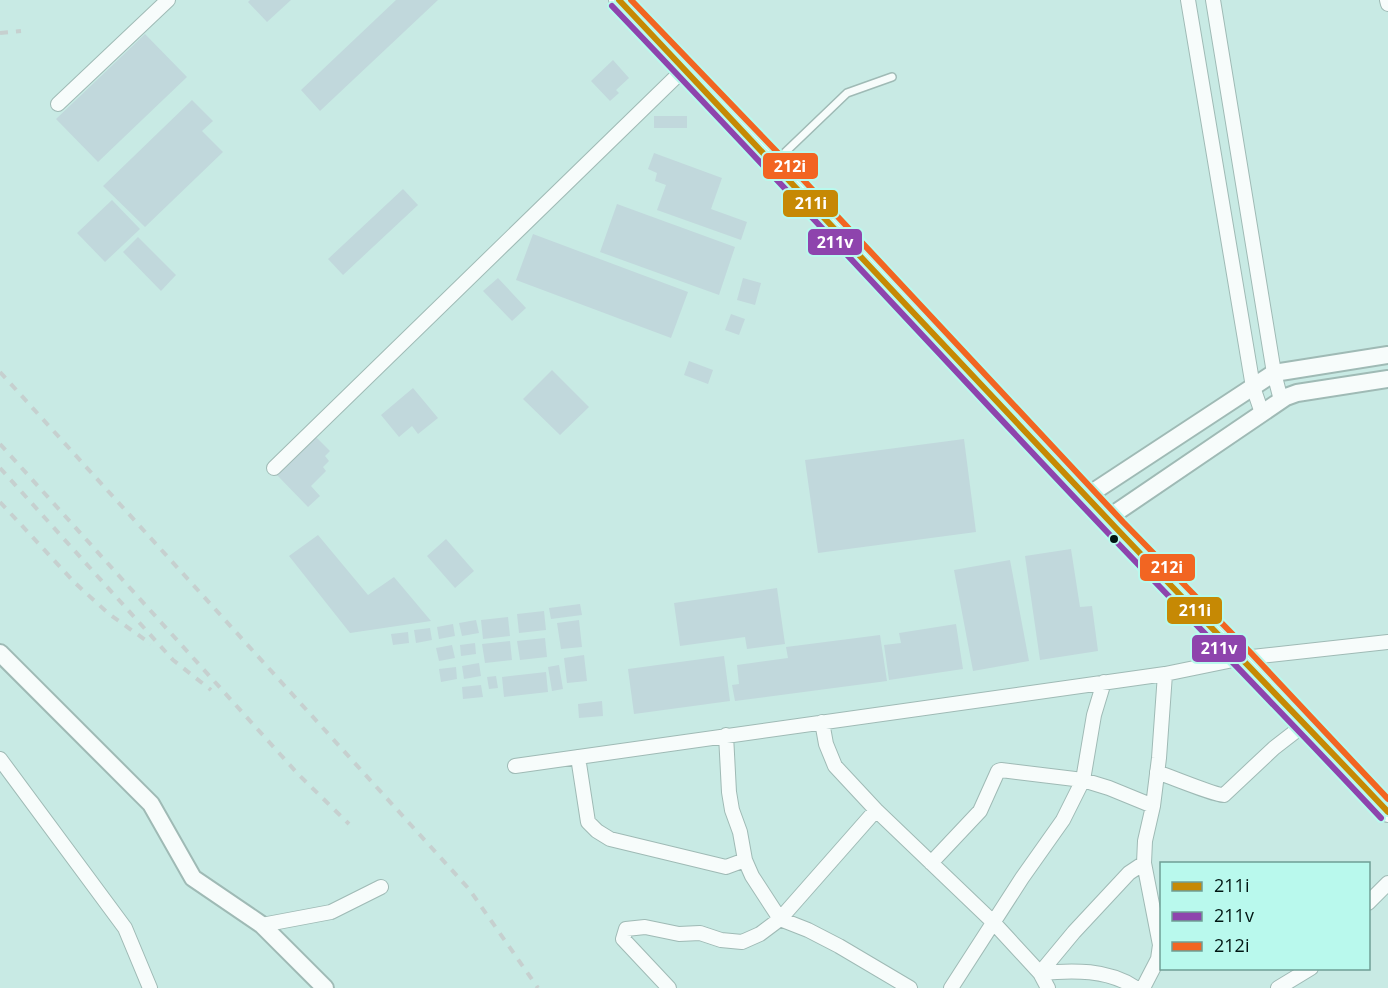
<svg xmlns="http://www.w3.org/2000/svg" width="1388" height="988" viewBox="0 0 1388 988" font-family="'Open Sans',sans-serif">
<style>
.building{fill:#c1d8dc}
.lines{fill:none;stroke-linecap:round;stroke-linejoin:round}
.service-casing{stroke:#9fbab5;stroke-width:10}
.minor-casing{stroke:#9fbab5;stroke-width:16}
.tertiary-casing{stroke:#9fbab5;stroke-width:20}
.secondary-casing{stroke:#9fbab5;stroke-width:22}
.service{stroke:#f7fcfb;stroke-width:7}
.minor{stroke:#f7fcfb;stroke-width:14}
.tertiary{stroke:#f7fcfb;stroke-width:16}
.secondary{stroke:#f7fcfb;stroke-width:20}
.rail{stroke:#c6d0cf;stroke-width:4;stroke-dasharray:8 8;stroke-linecap:butt}
.bus-1-casing{stroke:#b9f9ed;stroke-width:10}
.bus-2-casing{stroke:#b9f9ed;stroke-width:10}
.bus-3-casing{stroke:#b9f9ed;stroke-width:10}
.bus-1{stroke:#c68904;stroke-width:6}
.bus-2{stroke:#8e44ad;stroke-width:6}
.bus-3{stroke:#f26522;stroke-width:6}
.bus-dot{fill:#001512;stroke:#b9f9ed;stroke-width:2}
.line-badge{stroke:#b9f9ed;stroke-width:2}
.badge-label{font-size:16px;text-anchor:middle;font-weight:bold;fill:#fff}
</style>
<rect width="100%" height="100%" fill="#c8eae4"/>
<!-- building -->
<path class="building" d="M250 0H291L267 22 248 2Z
M396 0H438L320 111 301 90Z
M145 34 187 77 98 162 56 119Z
M613 60 629 78 616 90 619 93 610 101 591 81Z
M192 100 213 121 202 131 223 152 145 227 103 186Z
M654 116H687V128H654Z
M654 153 722 178 711 209 747 222 741 240 657 210 666 185 655 181 657 173 648 169Z
M403 189 418 205 343 275 328 259Z
M112 200 140 229 105 262 77 233Z
M617 204 735 247 719 295 600 252Z
M533 234 688 292 671 338 516 280Z
M138 237 176 275 161 291 123 252Z
M498 278 526 308 512 321 483 291Z
M743 278 761 283 755 305 737 300Z
M731 314 745 319 739 335 725 330Z
M689 361 713 370 708 384 684 375Z
M552 370 589 407 560 435 523 399Z
M413 388 438 418 418 434 412 426 399 437 381 415Z
M314 435 330 451 325 456 329 461 323 467 326 471 311 486 320 496 308 507 275 473Z
M964 439 976 532 818 553 805 460Z
M318 535 368 595 394 577 431 621 350 633 289 556Z
M446 539 474 571 455 588 427 556Z
M1071 549 1080 607 1092 606 1098 651 1040 660 1025 556Z
M1010 560 1029 661 973 671 954 570Z
M777 588 785 644 747 649 745 637 680 646 674 603Z
M580 604 582 615 551 619 549 608Z
M544 611 546 630 519 633 517 614Z
M508 617 510 636 483 639 481 620Z
M476 620 479 633 462 636 459 623Z
M579 620 582 647 561 649 557 623Z
M453 624 455 636 439 639 437 627Z
M956 624 963 669 889 680 884 645 901 643 899 633Z
M430 628 432 640 416 643 414 630Z
M408 632 409 643 393 645 391 634Z
M880 635 887 681 735 701 732 685 739 684 737 665 788 658 786 647Z
M545 638 547 657 520 660 517 641Z
M510 641 512 660 485 663 482 644Z
M475 643 476 654 461 656 460 645Z
M452 645 455 658 439 661 436 648Z
M584 655 587 681 567 683 564 658Z
M724 656 730 701 634 714 628 669Z
M479 663 481 676 464 679 462 666Z
M559 665 563 689 552 691 548 667Z
M456 667 457 679 441 682 439 669Z
M546 672 548 692 504 697 502 677Z
M496 676 498 688 489 689 487 677Z
M481 685 483 697 463 699 462 687Z
M602 701 603 716 579 718 578 704Z"/>
<g class="lines">
<defs>
<path id="service" d="M775 162 847 93 892 77"/>
<path id="minor" d="M1188 0 1253 387 1262 413
M1213 0 1274 373 1281 400
M1387 0 1388 4
M58 104 168 0
M274 468 685 68
M822 722 826 744 835 766 876 810 993 922 1040 973 1048 988
M726 735 729 792 732 810 740 832 745 860 752 876 780 919 808 930 839 946 910 988
M578 757 588 822 597 831 610 839 726 867 745 860
M0 759 125 928 150 988
M515 766 1165 674 1243 658 1388 642
M1157 772C1168 776 1217 796 1224 795L1274 748 1305 724
M931 863 980 811 998 771 1001 770 1083 780 1109 788 1153 806
M1368 903 1388 883
M262 925 331 912 381 887
M1040 973 1074 932 1129 873 1144 863
M1040 973C1073 970 1108 969 1136 988
M669 988 623 939 626 929 645 927 679 934 700 933 721 940 742 942 760 934 780 919 876 810
M951 988 1022 878 1063 820 1083 780 1094 715 1104 682
M1143 988 1158 959 1160 945 1144 863 1145 841 1153 806 1159 758 1165 674
M1278 988 1311 968"/>
<path id="tertiary" d="M1087 496 1274 373 1388 355
M1108 518 1286 397 1297 393 1388 379
M0 653 151 804 193 878 262 925 325 988"/>
<path id="secondary" d="M619 0 775 163 1116 528 1243 658 1388 812"/>
</defs>
<!-- service casing -->
<use href="#service" class="service-casing"/>
<!-- minor casing -->
<use href="#minor" class="minor-casing"/>
<!-- tertiary casing -->
<use href="#tertiary" class="tertiary-casing"/>
<!-- secondary casing -->
<use href="#secondary" class="secondary-casing"/>
<!-- service -->
<use href="#service" class="service"/>
<!-- minor -->
<use href="#minor" class="minor"/>
<!-- tertiary -->
<use href="#tertiary" class="tertiary"/>
<!-- secondary -->
<use href="#secondary" class="secondary"/>
<!-- rail -->
<path class="rail" d="M0 33 21 31
M0 372 469 889 538 988
M0 444 298 774 349 824
M0 468 173 660 211 690
M0 502 75 583 109 614 151 644"/>
<defs>
<path id="bus-1" d="M619 0C786 175 949 353 1116 528 1206 623 1298 716 1388 812"/>
<path id="bus-2" d="M612 6C780 181 943 359 1109 534 1200 629 1292 723 1381 818"/>
<path id="bus-3" d="M631 0 782 157 1123 522 1250 652 1388 799"/>
</defs>
<!-- bus-1 casing -->
<use href="#bus-1" class="bus-1-casing"/>
<!-- bus-2 casing -->
<use href="#bus-2" class="bus-2-casing"/>
<!-- bus-3 casing -->
<use href="#bus-3" class="bus-3-casing"/>
<!-- bus-1 -->
<use href="#bus-1" class="bus-1"/>
<!-- bus-2 -->
<use href="#bus-2" class="bus-2"/>
<!-- bus-3 -->
<use href="#bus-3" class="bus-3"/>
</g>
<!-- markers -->
<circle class="bus-dot" cx="1114" cy="539" r="5"/>
<g class="line-badge">
<rect x="762" y="152" width="57" height="28" rx="6" fill="#f26522"/>
<rect x="782" y="189" width="57" height="29" rx="6" fill="#c68904"/>
<rect x="807" y="228" width="56" height="28" rx="6" fill="#8e44ad"/>
<rect x="1139" y="553" width="57" height="29" rx="6" fill="#f26522"/>
<rect x="1166" y="596" width="57" height="29" rx="6" fill="#c68904"/>
<rect x="1191" y="634" width="56" height="29" rx="6" fill="#8e44ad"/>
</g>
<g class="badge-label">
<text x="790" y="172">212i</text>
<text x="811" y="209">211i</text>
<text x="835" y="248">211v</text>
<text x="1167" y="573">212i</text>
<text x="1195" y="616">211i</text>
<text x="1219" y="654">211v</text>
</g>
<!-- legend -->
<rect x="1160" y="862" width="210" height="108" fill="#b9f9ed" stroke="#6f9e95" stroke-width="1.5"/>
<rect x="1172" y="882" width="30" height="9" fill="#c68904" stroke="#6f9e95" stroke-width="1.5"/>
<text x="1214" y="892" font-size="18" fill="#001512">211i</text>
<rect x="1172" y="912" width="30" height="9" fill="#8e44ad" stroke="#6f9e95" stroke-width="1.5"/>
<text x="1214" y="922" font-size="18" fill="#001512">211v</text>
<rect x="1172" y="942" width="30" height="9" fill="#f26522" stroke="#6f9e95" stroke-width="1.5"/>
<text x="1214" y="952" font-size="18" fill="#001512">212i</text>
</svg>
